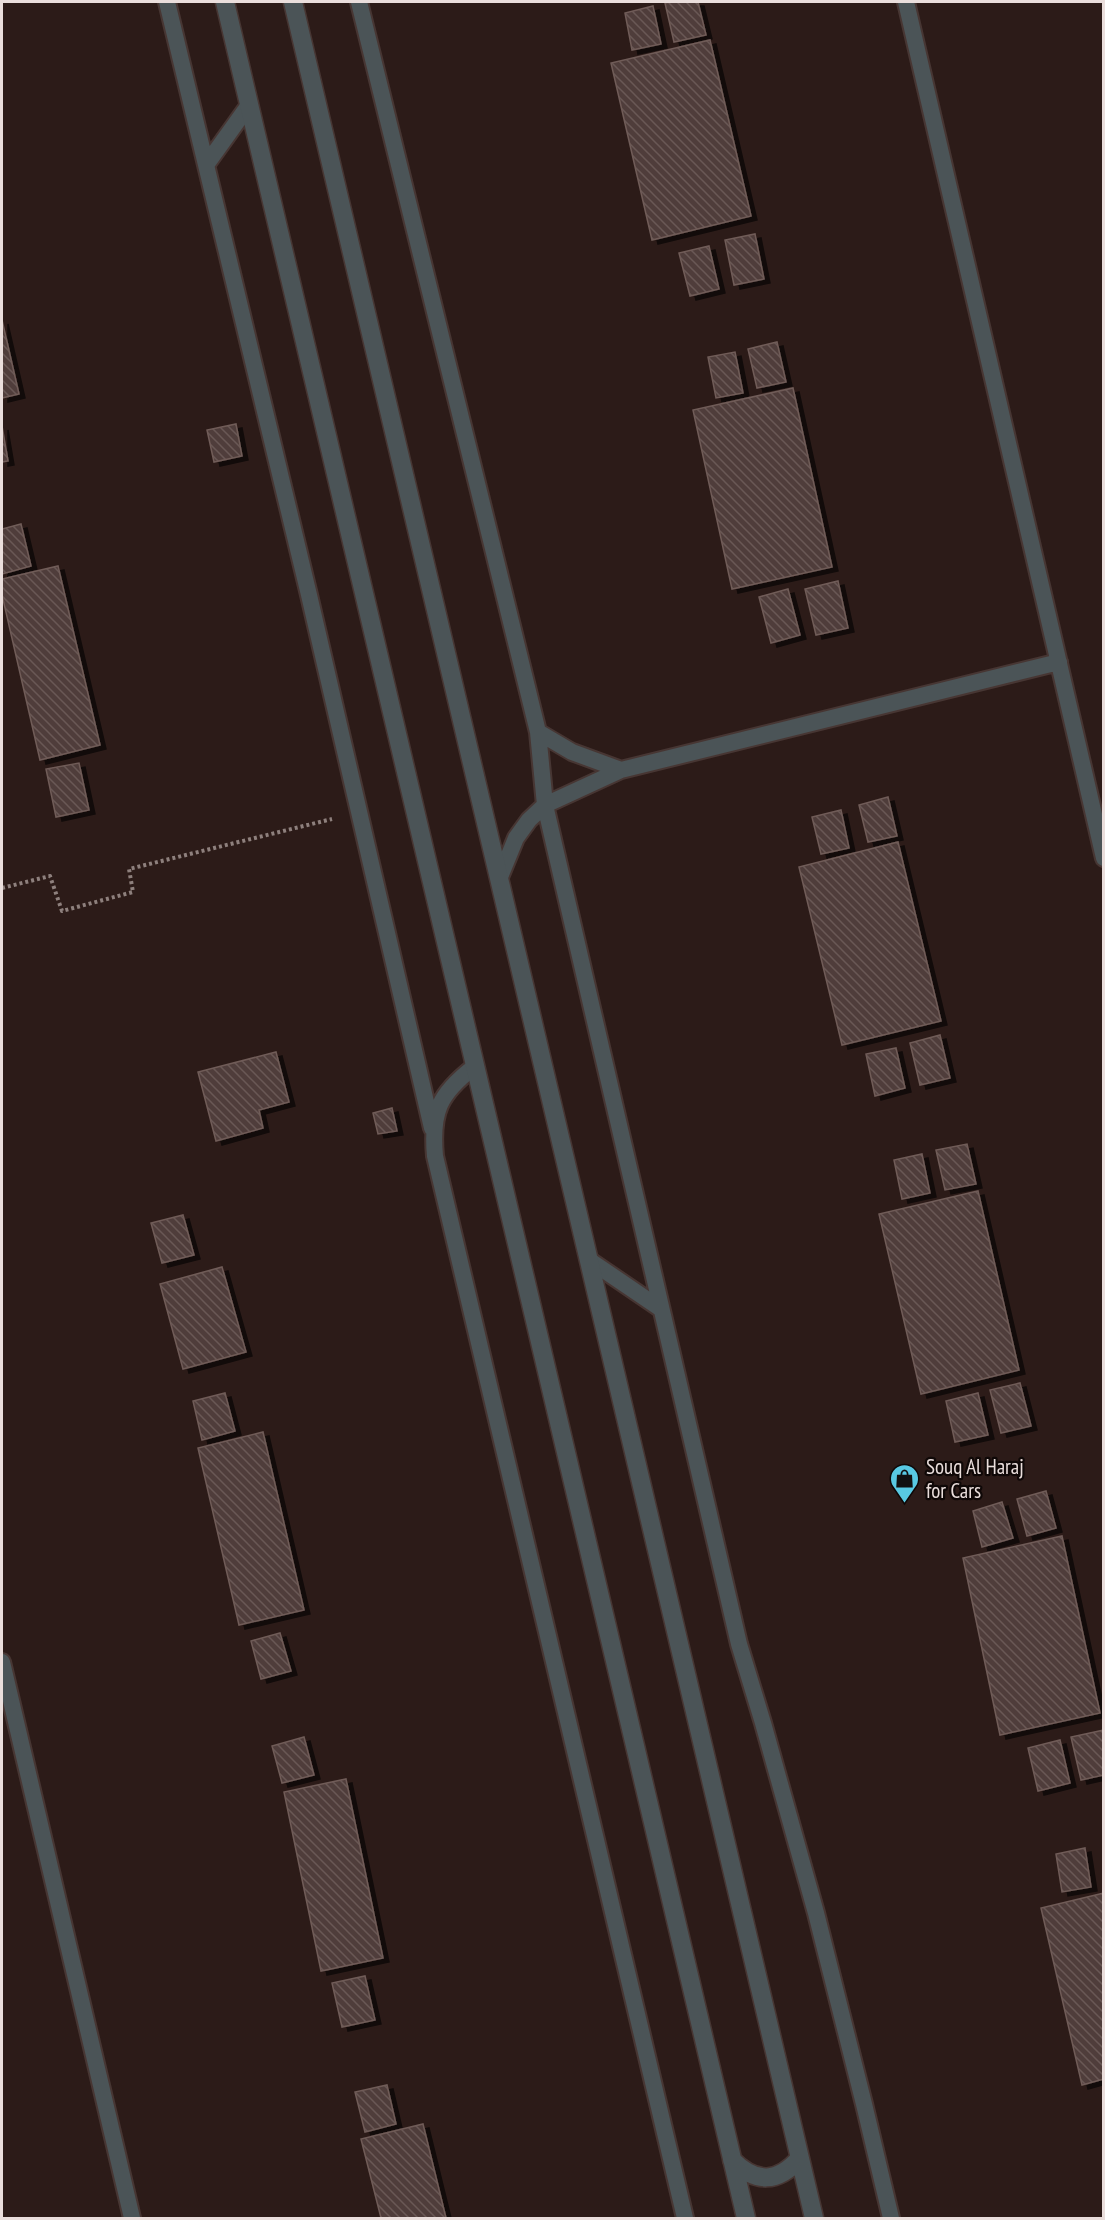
<svg xmlns="http://www.w3.org/2000/svg" width="1105" height="2220" viewBox="0 0 1105 2220" font-family="'PT Sans Narrow',sans-serif">
<style>
.building{fill:url(#building-back-hatch);stroke:#705c58;stroke-width:1.5;filter:url(#shadow)}
.lines{fill:none;stroke-linecap:round;stroke-linejoin:round}
.lane-casing{stroke:#473633;stroke-width:20}
.street-casing{stroke:#473633;stroke-width:21}
.path{stroke:#8e807d;stroke-width:4;stroke-dasharray:3 3;stroke-linecap:butt}
.lane{stroke:#4b5457;stroke-width:16}
.street{stroke:#4b5457;stroke-width:18}
.labels{text-anchor:middle;dominant-baseline:central;stroke-width:4.5;stroke-linejoin:round;paint-order:stroke}
.poi-label{font-size:21px;fill:#eadedc;stroke:#0f0807;text-anchor:start}
</style>
<defs>
<pattern id="building-back-hatch" width="6" height="6" patternUnits="userSpaceOnUse" patternTransform="scale(1.5)"><rect width="6" height="6" fill="#503d3a"/><path d="M-1 5l2 2M0 0l6 6M5-1l2 2" fill="none" stroke="#695956"/></pattern>
<filter id="shadow"><feDropShadow dx="6" dy="4" stdDeviation="0" flood-color="#0009"/></filter>
</defs>
<rect width="100%" height="100%" fill="#2c1b18"/>
<!-- building -->
<path class="building" d="M670 2H698L706 35 674 42 665 3Z
M653 6 661 44 632 50 625 13Z
M710 40 751 216 652 240 611 63Z
M755 234 764 279 734 285 725 240Z
M709 246 719 289 690 296 679 253Z
M2 320 19 394 2 398Z
M777 342 786 382 757 388 748 349Z
M735 352 743 393 716 398 708 357Z
M793 388 832 567 732 589 693 410Z
M236 424 242 456 214 462 207 430Z
M2 426 8 461 2 462Z
M21 524 31 566 2 574V529Z
M58 566 100 745 40 760 2 595V579Z
M838 581 848 628 816 635 805 589Z
M788 589 800 635 771 643 759 597Z
M79 763 89 810 56 817 46 769Z
M888 797 897 836 868 842 859 805Z
M841 810 849 848 821 854 812 817Z
M898 842 941 1021 842 1045 799 867Z
M940 1035 950 1078 920 1085 910 1043Z
M896 1048 905 1088 875 1096 866 1054Z
M276 1052 289 1102 259 1110 263 1128 216 1141 198 1072Z
M392 1108 397 1131 378 1134 373 1113Z
M967 1144 976 1184 945 1190 936 1150Z
M922 1154 930 1193 902 1199 894 1160Z
M978 1191 1019 1370 921 1394 879 1214Z
M183 1215 194 1255 162 1263 151 1223Z
M222 1267 246 1352 183 1369 160 1284Z
M1020 1383 1031 1426 1001 1433 990 1390Z
M225 1393 235 1431 202 1440 193 1401Z
M978 1393 988 1435 955 1442 946 1401Z
M263 1432 304 1610 239 1625 198 1448Z
M1046 1491 1056 1528 1027 1536 1017 1499Z
M1002 1502 1013 1538 982 1547 973 1511Z
M1062 1536 1100 1713 1000 1735 963 1558Z
M280 1633 291 1671 261 1679 251 1641Z
M1104 1730V1775L1081 1780 1071 1737Z
M304 1737 314 1775 282 1783 272 1746Z
M1060 1740 1070 1783 1038 1791 1028 1748Z
M346 1779 383 1958 321 1971 284 1792Z
M1085 1848 1091 1887 1062 1892 1056 1854Z
M1104 1893V2079L1082 2085 1041 1908Z
M365 1976 375 2020 342 2027 332 1983Z
M387 2085 396 2124 365 2132 355 2092Z
M423 2124 446 2218H381L361 2139Z"/>
<g class="lines">
<defs>
<path id="lane" d="M167 2 309 595 432 1128
M359 2 538 732 545 805 739 1644 763 1723 816 1913 864 2104 891 2218
M906 2 1104 858
M206 165 249 105
M538 732 572 752 621 770
M500 877 516 838 529 820 545 805 621 770 1059 662
M474 1067C439 1094 431 1112 435 1156L685 2218
M589 1260 661 1309
M2 1662 132 2218"/>
<path id="street" d="M225 2 746 2218
M293 2 814 2218
M732 2160C756 2184 778 2183 800 2158"/>
</defs>
<!-- lane casing -->
<use href="#lane" class="lane-casing"/>
<!-- street casing -->
<use href="#street" class="street-casing"/>
<!-- path -->
<path class="path" d="M2 888 50 876 62 911 133 892 129 869 332 819"/>
<!-- lane -->
<use href="#lane" class="lane"/>
<!-- street -->
<use href="#street" class="street"/>
</g>
<!-- icons -->
<defs>
<symbol id="shop-pin" viewBox="-11 -11 22 30"><path d="M0 17L-7.5 6A9.5 9.5 0 1 1 7.5 6Z" fill="#58c9e3" stroke="#0f0807"/><path d="M-5-2.5h2.3a2.7 3.5 0 0 1 5.4 0H5L5.5 6h-11ZM-1.5-2.5h3a1.5 2.3 0 0 0-3 0Z" fill="#111"/></symbol>
</defs>
<g fill-rule="evenodd">
<use href="#shop-pin" x="888" y="1462" width="33" height="45"/>
</g>
<g class="labels">
<!-- poi labels -->
<g class="poi-label">
<text x="926" y="1466">Souq Al Haraj<tspan x="926" dy="24">for Cars</tspan></text>
</g>
</g>
<!-- border -->
<rect width="1105" height="2220" fill="none" stroke="#eadedc" stroke-width="6"/>
</svg>
